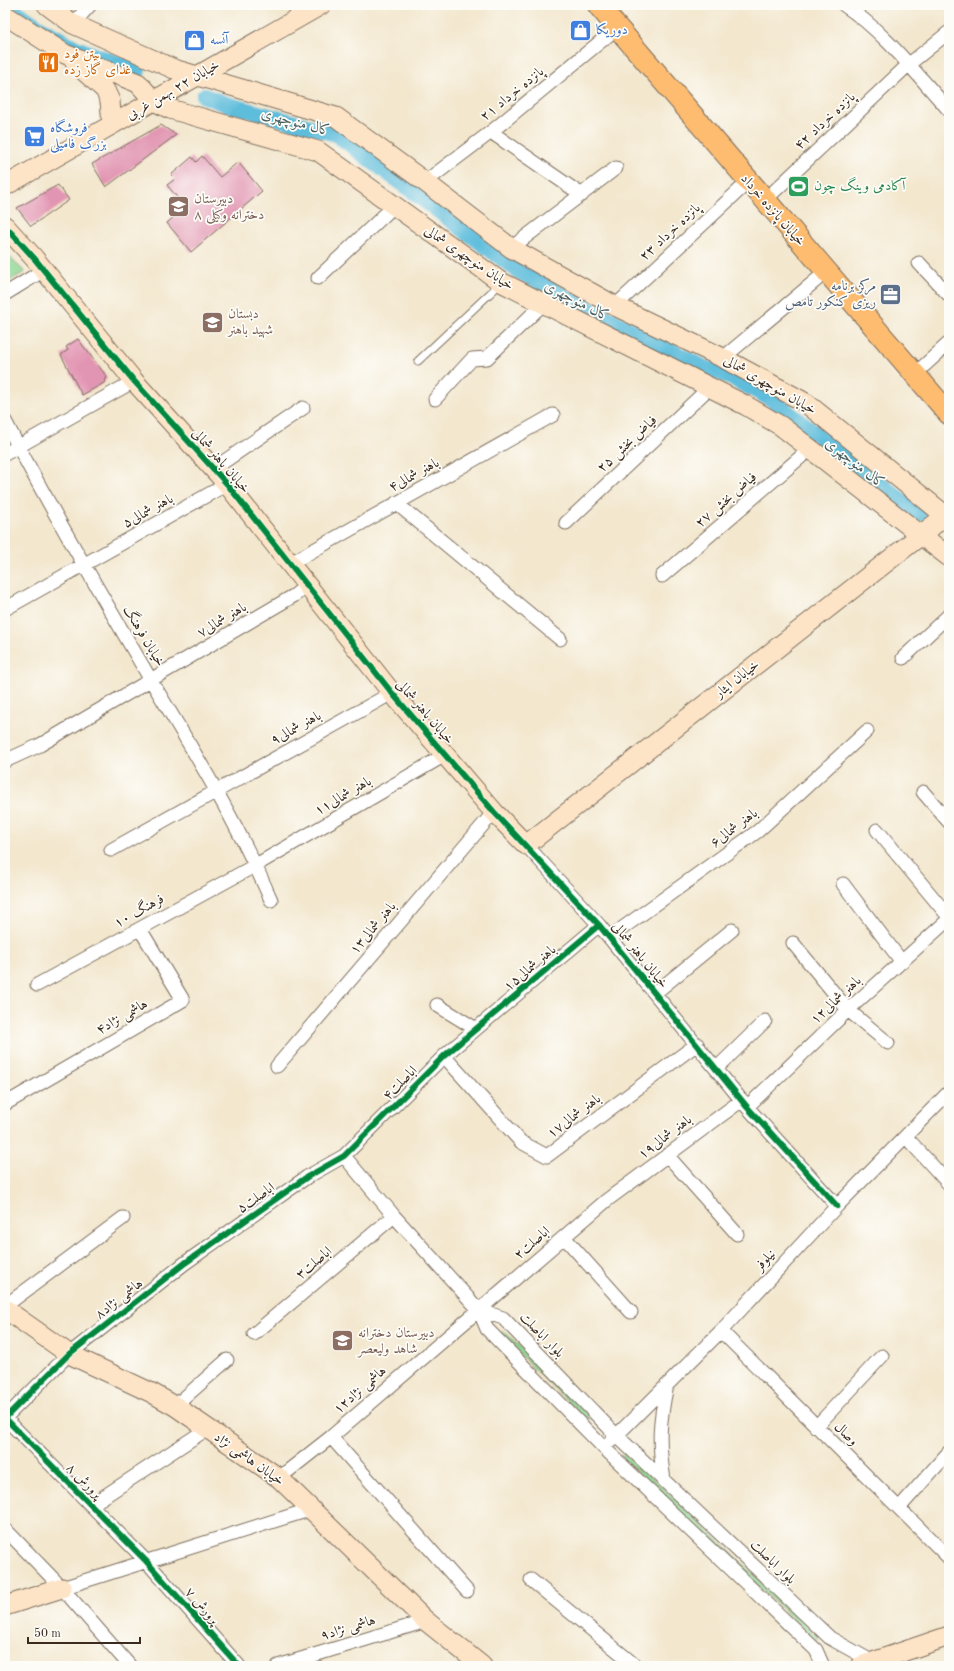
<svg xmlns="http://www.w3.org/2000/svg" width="954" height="1671" viewBox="0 0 954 1671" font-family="'Old Standard TT',Amiri,serif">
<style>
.green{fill:#8dd793;stroke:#648058}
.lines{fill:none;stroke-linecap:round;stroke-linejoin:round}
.canal{stroke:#5ebddc;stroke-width:16}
.building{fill:#e295b2}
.lane-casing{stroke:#7b6c5c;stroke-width:9}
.street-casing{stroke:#7b6c5c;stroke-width:15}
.secondary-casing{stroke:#7b6c5c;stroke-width:21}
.primary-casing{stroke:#7b6c5c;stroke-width:23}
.lane{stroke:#fff;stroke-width:7}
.street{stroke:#fff;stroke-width:13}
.secondary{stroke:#fee4c6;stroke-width:19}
.primary{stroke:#fdbc70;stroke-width:21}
.cycleway-casing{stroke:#fdfcf7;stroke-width:8}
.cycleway{stroke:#00873e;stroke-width:6}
.labels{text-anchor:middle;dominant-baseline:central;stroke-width:3.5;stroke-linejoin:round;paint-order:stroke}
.shop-label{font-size:14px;fill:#366cbe;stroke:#fdfcf7;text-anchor:start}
.food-label{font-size:14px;fill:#c56008;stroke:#fdfcf7;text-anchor:start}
.street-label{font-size:14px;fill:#3b2a1e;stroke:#fdfcf7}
.leisure-label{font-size:14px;fill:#27864d;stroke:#fdfcf7;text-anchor:start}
.education-label{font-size:14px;fill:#785e54;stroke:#fdfcf7;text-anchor:start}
.service-label{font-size:14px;fill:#4e5e75;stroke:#fdfcf7;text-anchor:end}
.water-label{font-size:15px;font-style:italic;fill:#475d60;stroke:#fdfcf7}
</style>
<rect width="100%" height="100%" fill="#fdfcf7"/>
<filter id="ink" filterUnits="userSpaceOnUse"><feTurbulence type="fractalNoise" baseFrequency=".025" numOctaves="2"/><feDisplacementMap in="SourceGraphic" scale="8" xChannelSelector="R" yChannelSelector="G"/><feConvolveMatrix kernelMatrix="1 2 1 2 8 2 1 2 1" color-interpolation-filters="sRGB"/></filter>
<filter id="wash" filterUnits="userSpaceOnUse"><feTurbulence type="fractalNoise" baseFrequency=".012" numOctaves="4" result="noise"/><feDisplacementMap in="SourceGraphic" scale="16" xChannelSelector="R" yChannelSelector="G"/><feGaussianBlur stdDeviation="0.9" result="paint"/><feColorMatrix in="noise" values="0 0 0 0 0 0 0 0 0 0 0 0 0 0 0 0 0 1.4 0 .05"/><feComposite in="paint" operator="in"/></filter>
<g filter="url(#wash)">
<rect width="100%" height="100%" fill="#f3e7ce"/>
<!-- green -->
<path class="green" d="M5 253 25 272 5 283Z
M504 1331 589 1414 590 1421 584 1417 503 1338 501 1332Z
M623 1452 627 1453 818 1636V1641H816L623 1458Z"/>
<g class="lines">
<!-- canal -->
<path class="canal" d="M6 5 40 28 76 48 138 71
M204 96 229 105 336 134 521 273 705 368 728 376 771 399 919 514"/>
</g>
<g id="blocks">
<!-- building -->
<path class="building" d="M161 125 176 135 106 187 92 164Z
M202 156 220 177 238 162 262 191 191 252 167 223 185 207 167 185 175 179 171 175 192 157 196 162Z
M58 185 69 200 31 226 17 208Z
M78 339 107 377 104 383 82 395 61 355 68 350 66 347Z"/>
</g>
</g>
<g filter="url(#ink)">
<use href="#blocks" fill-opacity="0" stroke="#7b6c5c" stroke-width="1"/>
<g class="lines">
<defs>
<path id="lane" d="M418 361 501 283"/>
<path id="street" d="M293 5 305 13
M844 5C885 32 916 74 949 110
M73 24 90 5
M491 132 582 195
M425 182 491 132 617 28
M764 201 908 65 949 32
M511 248 616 168
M919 263 949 295
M318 278 394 206
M5 294 44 270
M615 306 748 182
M723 358 826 272
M915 374 949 343
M435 399 472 359 487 358 543 304
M5 421C51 510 102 596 152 682 195 753 238 824 271 900
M5 454 134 381
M213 469 303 408
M396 503 560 639
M566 523 710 387
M291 563 553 415
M662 576 810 449
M5 609 227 484
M903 658 949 615
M5 761 40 745 295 595 307 585
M923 792 949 822
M877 830 949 917
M526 845 599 925 747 1107 837 1206
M111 850 392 693
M843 884 902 962
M610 937 758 831 867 731
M793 943 848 1010 888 1043
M37 985 256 865 445 755
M655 993 732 930
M437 1005 476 1029
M444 1056 521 1142 547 1156 697 1044
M277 1066 494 812
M716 1069 765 1021
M5 1104 183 1000 140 929
M747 1107 848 1010 949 919
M906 1137 949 1184
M667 1155 737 1234
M344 1156 394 1216 479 1310 487 1329 603 1447 816 1650 823 1666
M564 1237 631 1312
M5 1306 123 1218
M479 1310 503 1318 616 1435 830 1638 873 1662
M721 1331 949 1558
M254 1334 394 1216
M175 1406 227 1360
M816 1427 882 1356
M331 1437 467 1591
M611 1441 721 1331 837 1206 949 1092
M279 1478 331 1437 607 1200 742 1100
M664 1480C658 1442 659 1423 667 1385
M91 1505 207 1429
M899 1508 949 1452
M5 1529 62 1588 130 1666
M531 1580 636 1666
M62 1588 312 1509
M239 1666 146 1561 5 1418 69 1354 185 1263 307 1177 344 1156 444 1056 599 925
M278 1666 426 1621"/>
<path id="secondary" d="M47 5 73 24 174 69 336 117 425 182 511 248 615 306 723 358 806 403 946 516H949
M5 15 65 54 138 83 154 101 170 109 318 151 501 282 745 405 781 426 949 557
M75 63 105 90 110 101 112 125
M5 186 321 5
M5 226 34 258 134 381 227 484 392 693 494 812 526 845 949 513
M5 1309 69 1354 152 1393 175 1406 279 1478 426 1621 482 1666
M5 1606 62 1588
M861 1666 949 1636"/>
<path id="primary" d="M598 5 949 414"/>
</defs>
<!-- lane casing -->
<use href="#lane" class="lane-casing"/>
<!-- street casing -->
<use href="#street" class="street-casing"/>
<!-- secondary casing -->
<use href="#secondary" class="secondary-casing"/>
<!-- primary casing -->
<use href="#primary" class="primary-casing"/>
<!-- lane -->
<use href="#lane" class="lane"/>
<!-- street -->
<use href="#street" class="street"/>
<!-- secondary -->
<use href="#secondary" class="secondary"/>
<!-- primary -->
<use href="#primary" class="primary"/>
<defs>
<path id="cycleway" d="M5 226 34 258 134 381 227 484 392 693 494 812 599 925 747 1107 837 1206
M239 1666 146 1561 5 1418 69 1354 185 1263 307 1177 344 1156 444 1056 599 925"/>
</defs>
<!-- cycleway casing -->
<use href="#cycleway" class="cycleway-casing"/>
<!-- cycleway -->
<use href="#cycleway" class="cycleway"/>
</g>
</g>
<!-- icons -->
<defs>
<symbol id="shop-square" viewBox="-11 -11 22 22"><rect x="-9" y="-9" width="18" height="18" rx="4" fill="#3f7fe0" stroke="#fdfcf7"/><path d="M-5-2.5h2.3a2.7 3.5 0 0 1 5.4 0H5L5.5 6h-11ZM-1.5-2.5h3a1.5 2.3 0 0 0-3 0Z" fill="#fff"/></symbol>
<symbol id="restaurant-square" viewBox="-11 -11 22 22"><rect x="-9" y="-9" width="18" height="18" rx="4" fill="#e8710a" stroke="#fdfcf7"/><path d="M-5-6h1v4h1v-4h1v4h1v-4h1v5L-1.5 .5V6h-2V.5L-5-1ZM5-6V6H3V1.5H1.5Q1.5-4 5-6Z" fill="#fff"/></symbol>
<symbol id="supermarket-square" viewBox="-11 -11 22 22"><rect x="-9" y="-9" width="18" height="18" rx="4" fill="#3f7fe0" stroke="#fdfcf7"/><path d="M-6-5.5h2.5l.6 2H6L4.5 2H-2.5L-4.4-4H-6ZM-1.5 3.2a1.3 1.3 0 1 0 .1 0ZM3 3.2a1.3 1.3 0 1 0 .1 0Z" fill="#fff"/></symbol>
<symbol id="stadium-square" viewBox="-11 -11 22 22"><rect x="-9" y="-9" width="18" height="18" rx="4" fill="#2e9e5b" stroke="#fdfcf7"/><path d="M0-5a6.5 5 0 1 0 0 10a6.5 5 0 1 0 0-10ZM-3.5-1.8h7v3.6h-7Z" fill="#fff"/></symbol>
<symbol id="school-square" viewBox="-11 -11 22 22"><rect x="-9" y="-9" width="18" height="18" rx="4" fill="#8d6e63" stroke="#fdfcf7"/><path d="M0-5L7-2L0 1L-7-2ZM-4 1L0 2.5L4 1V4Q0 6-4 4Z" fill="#fff"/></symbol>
<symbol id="office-square" viewBox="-11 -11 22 22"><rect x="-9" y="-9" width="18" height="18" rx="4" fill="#5c6f8a" stroke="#fdfcf7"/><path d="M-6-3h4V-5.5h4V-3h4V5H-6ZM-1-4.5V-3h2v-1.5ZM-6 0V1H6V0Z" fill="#fff"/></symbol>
</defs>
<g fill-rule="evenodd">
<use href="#shop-square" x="568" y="18" width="25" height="25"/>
<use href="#shop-square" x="182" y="28" width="25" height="25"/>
<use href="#restaurant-square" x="36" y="50" width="25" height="25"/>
<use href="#supermarket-square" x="22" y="124" width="25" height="25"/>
<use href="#stadium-square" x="786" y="174" width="25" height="25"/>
<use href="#school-square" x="166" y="194" width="25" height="25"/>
<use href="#office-square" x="878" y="282" width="25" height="25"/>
<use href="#school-square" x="200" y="310" width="25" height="25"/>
<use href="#school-square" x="330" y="1328" width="25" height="25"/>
</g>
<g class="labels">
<!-- shop labels -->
<g class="shop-label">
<text x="596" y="30">دوریکا</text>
<text x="210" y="40">آنسه</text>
<text x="50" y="128">فروشگاه<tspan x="50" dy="16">بزرگ فامیلی</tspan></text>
</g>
<!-- food labels -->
<g class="food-label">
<text x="64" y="54">بیتن فود<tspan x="64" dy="16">غذای گاز زده</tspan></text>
</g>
<!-- street labels -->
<g class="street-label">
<text transform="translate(173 90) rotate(-30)">خیابان ۲۲ بهمن غربی</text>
<text transform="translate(512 94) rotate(-39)">پانزده خرداد ۲۱</text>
<text transform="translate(825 121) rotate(-43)">پانزده خرداد ۴۲</text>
<text transform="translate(773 210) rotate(49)">خیابان پانزده خرداد</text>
<text transform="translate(670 232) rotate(-43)">پانزده خرداد ۲۳</text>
<text transform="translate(469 258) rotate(34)">خیابان منوچهری شمالی</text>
<text transform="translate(770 385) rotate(30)">خیابان منوچهری شمالی</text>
<text transform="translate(627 444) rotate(-43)">فیاض بخش ۲۵</text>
<text transform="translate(221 461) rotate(49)">خیابان باهنر شمالی</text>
<text transform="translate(414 475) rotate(-29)">باهنر شمالی۴</text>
<text transform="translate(726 500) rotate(-41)">فیاض بخش ۲۷</text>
<text transform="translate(148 511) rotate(-29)">باهنر شمالی۵</text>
<text transform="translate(222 620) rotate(-31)">باهنر شمالی۷</text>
<text transform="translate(144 636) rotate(59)">خیابان فرهنگ</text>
<text transform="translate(737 679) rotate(-38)">خیابان ایثار</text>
<text transform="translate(425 712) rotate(49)">خیابان باهنر شمالی</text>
<text transform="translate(296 728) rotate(-29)">باهنر شمالی۹</text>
<text transform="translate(343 796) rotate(-30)">باهنر شمالی۱۱</text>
<text transform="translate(734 828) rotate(-37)">باهنر شمالی۶</text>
<text transform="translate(139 911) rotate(-29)">فرهنگ ۱۰</text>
<text transform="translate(373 928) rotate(-50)">باهنر شمالی۱۳</text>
<text transform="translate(640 955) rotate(51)">خیابان باهنر شمالی</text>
<text transform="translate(530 968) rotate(-40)">باهنر شمالی۱۵</text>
<text transform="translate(836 1000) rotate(-43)">باهنر شمالی۱۲</text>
<text transform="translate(122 1017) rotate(-30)">هاشمی نژاد۴</text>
<text transform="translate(400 1083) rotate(-45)">اباصلت۴</text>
<text transform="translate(574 1116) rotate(-37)">باهنر شمالی۱۷</text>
<text transform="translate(665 1137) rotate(-37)">باهنر شمالی۱۹</text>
<text transform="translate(256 1198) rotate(-35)">اباصلت۵</text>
<text transform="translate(532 1243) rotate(-41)">اباصلت۲</text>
<text transform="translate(765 1260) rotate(-47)">نیلوفر</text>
<text transform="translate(314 1263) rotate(-40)">اباصلت۳</text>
<text transform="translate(119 1299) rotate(-38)">هاشمی نژاد۸</text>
<text transform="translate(542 1335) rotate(46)">بلوار اباصلت</text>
<text transform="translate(360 1390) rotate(-41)">هاشمی نژاد۱۲</text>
<text transform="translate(846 1434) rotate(44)">وصال</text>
<text transform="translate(249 1459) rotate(35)">خیابان هاشمی نژاد</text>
<text transform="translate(84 1481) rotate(45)">پرورش ۸</text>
<text transform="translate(773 1562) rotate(44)">بلوار اباصلت</text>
<text transform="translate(202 1606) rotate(49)">پرورش ۷</text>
<text transform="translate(348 1628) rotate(-17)">هاشمی نژاد۹</text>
</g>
<!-- leisure labels -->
<g class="leisure-label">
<text x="814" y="186">آکادمی وینگ چون</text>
</g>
<!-- education labels -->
<g class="education-label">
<text x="194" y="199">دبیرستان<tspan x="194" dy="16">دخترانه وکیلی ۸</tspan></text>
<text x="228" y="314">دبستان<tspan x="228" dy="16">شهید باهنر</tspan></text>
<text x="358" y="1333">دبیرستان دخترانه<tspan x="358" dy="16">شاهد ولیعصر</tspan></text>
</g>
<!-- service labels -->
<g class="service-label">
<text x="876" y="286">مرکز برنامه<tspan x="876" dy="16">ریزی کنکور تامص</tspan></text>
</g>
<!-- water labels -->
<g class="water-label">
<text transform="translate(296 123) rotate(15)">کال منوچهری</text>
<text transform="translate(577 302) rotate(27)">کال منوچهری</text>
<text transform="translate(855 464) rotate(38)">کال منوچهری</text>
</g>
</g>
<!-- margin -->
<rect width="954" height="1671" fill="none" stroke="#fdfcf7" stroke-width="20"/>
<!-- scale -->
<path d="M28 1637v6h112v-6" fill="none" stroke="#3b2a1e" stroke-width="2"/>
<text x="34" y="1637" font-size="12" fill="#3b2a1e" stroke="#fdfcf7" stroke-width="3" paint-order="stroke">50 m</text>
</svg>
